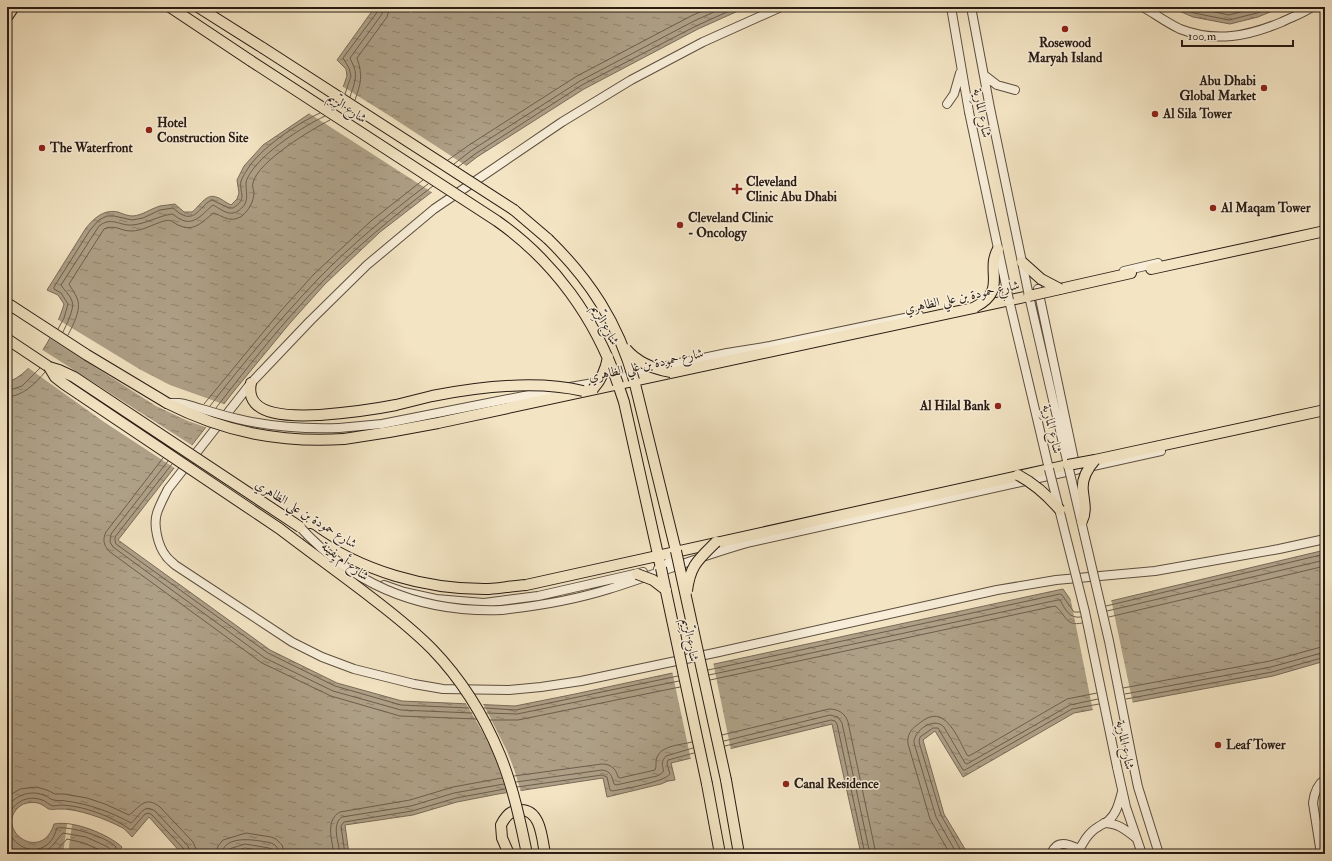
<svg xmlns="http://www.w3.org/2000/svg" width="1332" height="861" viewBox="0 0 1332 861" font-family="'IM FELL Double Pica',Amiri,serif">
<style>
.water{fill:url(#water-ripples);stroke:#796b59}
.pier{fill:#f3e4c3}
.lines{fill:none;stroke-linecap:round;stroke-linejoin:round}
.shore{stroke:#6c5e4d;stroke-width:1}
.minor-casing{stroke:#5c4e3f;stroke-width:10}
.major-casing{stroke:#291c13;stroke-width:12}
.minor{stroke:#f7edd8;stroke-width:8}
.major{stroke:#f3e4c3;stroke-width:10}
.minor-bridge-casing{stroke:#5c4e3f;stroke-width:10;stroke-linecap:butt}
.major-bridge-casing{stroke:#291c13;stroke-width:12;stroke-linecap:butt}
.minor-bridge{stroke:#f7edd8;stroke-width:8}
.major-bridge{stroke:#f3e4c3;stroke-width:10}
.poi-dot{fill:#8f2418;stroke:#f7edd8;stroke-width:1.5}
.labels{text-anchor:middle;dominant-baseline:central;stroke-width:3;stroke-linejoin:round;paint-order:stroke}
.poi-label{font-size:13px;font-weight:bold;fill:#291c13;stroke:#f7edd8;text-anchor:start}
.street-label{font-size:13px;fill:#291c13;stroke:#f7edd8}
</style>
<defs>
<pattern id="water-ripples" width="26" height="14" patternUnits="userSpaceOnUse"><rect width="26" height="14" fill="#aea087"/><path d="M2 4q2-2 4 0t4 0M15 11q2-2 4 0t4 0" fill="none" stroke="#8e826d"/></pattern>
</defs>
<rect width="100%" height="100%" fill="#f3e4c3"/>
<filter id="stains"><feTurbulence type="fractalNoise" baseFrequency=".005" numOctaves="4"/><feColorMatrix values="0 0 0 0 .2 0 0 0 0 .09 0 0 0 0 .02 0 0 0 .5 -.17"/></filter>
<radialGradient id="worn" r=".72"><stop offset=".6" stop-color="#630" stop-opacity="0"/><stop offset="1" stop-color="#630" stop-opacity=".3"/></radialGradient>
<!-- water -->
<path class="water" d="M375 7H747L698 29 584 89 477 157 380 232 325 284 290 323 234 391 118 540 270 650 337 683 402 701 515 706 575 694 1063 589 1077 609 1325 550V661L1273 676 1074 713 963 777 935 731 923 740 944 814 968 854H861L832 724 671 763 675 780 668 781 661 784 607 797 603 778 498 794 457 802 413 815 345 825 349 854H272L268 852 245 848 225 854H182L149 817 132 837C129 834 126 830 123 828 106 819 77 808 58 809 56 809 52 810 49 809 48 809 46 807 44 806 39 802 33 802 27 803 22 804 18 807 15 811 0 835 43 861 54 824 73 820 108 834 122 847L117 854H7V382C34 375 57 329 64 304L58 295 47 290 86 228C94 218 104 209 118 212 123 214 128 216 133 216 143 215 150 209 160 206 165 205 170 205 175 204L184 212H192C199 207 206 193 216 197 221 198 226 203 231 205L237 199 239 193 237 180 244 166 263 145 309 114 328 104 340 96 347 76 346 69 337 60Z
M1170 7H1282L1258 17 1230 24 1193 17Z"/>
<!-- pier -->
<path class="pier" d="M392 7H425L420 10 415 8 411 13 404 8 400 12Z
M342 86 393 118 468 167 433 193 307 112 327 103 339 94Z
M57 319 141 370 170 385 226 405 208 428 188 421 156 406 48 337Z
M41 349 193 446 176 469 104 422 27 367Z
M1070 596 1077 607 1111 599 1133 704 1093 711Z
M713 662 731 750 691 760 672 671Z
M465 702H482L488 713 507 751 514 769 521 792 507 794 495 757 482 731Z
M67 824 72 825 68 854H63Z"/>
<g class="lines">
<!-- shore -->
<path class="shore" d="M1178 7 1194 13 1229 20 1257 13 1272 7
M1192 7 1229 15 1259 7
M345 94 351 76 349 68 343 58 378 11 379 7
M350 97C353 87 358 77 354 67 353 64 351 61 350 58L382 14 384 7
M355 100C361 83 363 76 357 58L387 17 390 7
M448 160 469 145 577 76 691 16 711 7
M454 164 472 150 580 81 694 21 725 7
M458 167 475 154 582 85 696 26 738 7
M58 329 64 318 68 304 61 293 54 289V287L90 230 99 220 107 216H114L132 220 143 218 160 210 173 208C176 210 178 213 181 214 196 223 201 204 212 200L229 208H233C248 199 239 193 241 181 242 178 245 173 247 170 259 149 298 123 320 113
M63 332C66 325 75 309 72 301 70 295 64 290 61 285L99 226C112 216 119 226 132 225 146 224 158 216 172 214 175 215 177 218 180 219 194 227 203 213 213 205 221 209 229 217 238 211 250 203 246 195 246 183 246 180 249 175 251 172 265 151 302 127 325 116
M68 335C73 325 82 309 77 298 75 293 71 288 69 284L104 229C116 224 120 231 131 231 143 231 153 224 164 221 171 219 172 222 178 225 195 233 202 221 214 213 224 217 231 223 242 216 249 210 254 201 254 192 253 189 252 185 253 183 257 162 312 129 330 120
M7 391 22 386 40 368
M7 397C23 396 35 384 45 372
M204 404 279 313 314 274 371 221 423 180
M210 406C244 362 280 319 318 279 352 244 390 213 428 184
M216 408C249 365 284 321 322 282 356 247 394 216 433 186
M163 458 106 532C102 540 104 546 110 552L262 663 331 696 400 716 476 719
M168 461 111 534 110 542 113 547 265 658 333 691 401 710 472 713
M172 464 115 537V541L116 544 268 653 335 686 401 705 469 708
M1106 606 1325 554
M1107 611 1325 560
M1109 617 1325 566
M708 670 1060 594 1062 595 1074 612H1080
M709 675 1058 600H1060C1065 609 1069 619 1081 617
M710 680 1055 606C1066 614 1065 627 1082 623
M1123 688 1270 661 1325 646
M1125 694 1271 667 1325 652
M1126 699 1272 672 1325 657
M484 708 516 710 678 676
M487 713 517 714 679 681
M490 720H518L680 687
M722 735 829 709C838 709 845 713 848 722L876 854
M724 741 830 715 838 717 842 723 870 854
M725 746 831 720 835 721 837 724 865 854
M514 776 602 764C611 764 616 769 618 777L620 778 655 770C657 766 655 762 657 757 662 745 681 745 692 742
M516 782 602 770C611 771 612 777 614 784L616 785 657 776C671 770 656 767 666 756L693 748
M517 787 602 775 607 777 610 790 612 791C624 789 664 782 670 774L667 764 668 760 694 753
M7 797 20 789 36 787 47 790 55 794H64L87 798 105 804 129 815C140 807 145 795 160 807L193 842 196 849 197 854
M7 806C17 795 31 789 46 796 48 797 51 800 54 800 58 801 62 800 66 801 89 804 111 812 131 823 139 817 143 803 155 811L188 846 191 854
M7 819C11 804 26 794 42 800 46 801 49 805 53 806 56 806 59 805 62 805 85 806 113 817 131 830L145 814 149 813 152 815 184 849 186 854
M7 825C10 845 34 859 50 842 54 838 55 833 57 828 71 826 107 837 116 847L114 854
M34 854C53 851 52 844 63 833L86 837 108 847 110 849 109 854
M52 854 56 851 67 839 84 843 102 851 103 854
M216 854 218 846 223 840 246 833 271 837 276 839 282 845 285 854
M222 854C223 837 248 839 260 841 265 842 271 842 275 845 278 848 278 850 279 854
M227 854 229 849 245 844 269 848 273 850 274 854
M334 854C332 840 325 820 340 812L410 800 453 787 502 778
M340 854C339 843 331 824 342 817L411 806 454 793 504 784
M345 854 341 826 344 822 412 811 456 798 505 789
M950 854 930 819 908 744C907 736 910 730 917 725 921 722 926 718 930 717 948 711 960 742 967 755L969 756 1067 699 1097 693
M957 854 936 817 914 743C913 731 934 716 944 727L965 763 967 764 1070 705 1098 699
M963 854 941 815 919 742 920 737 933 728H938L963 770H965L1072 709 1099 704"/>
<defs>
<path id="minor" d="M781 7 703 42 631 80 562 122 434 209 367 265 310 321 251 383 168 489C164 497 160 504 157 513 153 525 158 546 166 556 168 559 172 562 175 565L292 642 322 657 354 669 414 684 443 689 509 690 541 687 581 681 719 652 997 590 1056 580 1155 571 1279 549 1325 539
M951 7 969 112
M971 7 990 108 1022 262
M1143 7C1155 14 1167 23 1180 29 1216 43 1248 36 1282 22 1292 17 1302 14 1312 7
M984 75 997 85 1015 90
M947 104 954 94 960 73
M1124 271 1158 263
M1038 289 1076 469
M1029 296 1068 465
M1009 300 1049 469
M570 387 611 380 670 365 727 353 770 346 919 315
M339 428 382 424 559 389
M306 543 332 560
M658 569C667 566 672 559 676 551
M384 585 404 592 436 599 484 603 538 596 643 572
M502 610C538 606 574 600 609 589 657 574 703 555 751 542L1161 451
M1133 763 1138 787 1159 854
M1117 767 1126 807 1142 854
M1104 823C1118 823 1126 830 1136 838
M1051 854C1057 839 1068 844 1079 849
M1078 854C1081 844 1089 832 1098 827 1102 824 1106 823 1109 820 1117 813 1119 802 1122 792
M1321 854 1313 803C1314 793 1317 785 1325 779"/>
<path id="major" d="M170 7 251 61
M198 7 263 48
M7 17 14 7
M514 210 548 239
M1151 269 1325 231
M1060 289 1131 273
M7 303 87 355 167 403
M7 339 49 367
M634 380 676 551
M251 383C243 419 298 416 320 415
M618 384 624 402 661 568
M344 439 389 432 438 423 1029 296
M1095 460 1325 410
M310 534C361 571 426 590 489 589 501 588 513 586 526 585L1068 465
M726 780 739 854
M707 784 720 854
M509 854 502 838 501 825C505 817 510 810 519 810 541 808 542 839 545 854"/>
</defs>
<!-- minor casing -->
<use href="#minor" class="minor-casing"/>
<!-- major casing -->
<use href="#major" class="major-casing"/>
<!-- minor -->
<use href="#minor" class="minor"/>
<!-- major -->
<use href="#major" class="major"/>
<defs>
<path id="minor-bridge" d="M969 112 1009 300
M1022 262 1029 296
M167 403H179L185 404C203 409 220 415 238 419 271 427 305 429 339 428
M1068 465 1109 641 1133 763
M1049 469 1085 612 1117 767
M300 527C354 586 422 613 502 610"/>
<path id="major-bridge" d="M263 48 514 210
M251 61 497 221C554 261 595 318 618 384
M548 239C590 280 618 323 634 380
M1022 262 1041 279 1060 289
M1029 296 1060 289
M975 307C1008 290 985 272 998 249
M626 349C637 362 653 369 671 372
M49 367 55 377 64 384 280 529C310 552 341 574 372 598 393 614 413 630 432 649 461 679 484 716 500 755 513 787 520 820 527 854
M49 367 59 370 74 377 300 527
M593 389C601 380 606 369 608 357
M167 403C224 432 280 443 344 439
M320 415C345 413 371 410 396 405 408 402 420 399 432 396 478 387 537 380 583 391
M1068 465 1095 460
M1018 475C1035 484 1048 496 1060 510
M1082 521C1087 511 1084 502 1083 492 1081 479 1087 469 1095 460
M676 551 726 780
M661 568 707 784
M637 574 653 580 666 590
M687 591C690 565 699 559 716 542"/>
</defs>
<!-- minor-bridge casing -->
<use href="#minor-bridge" class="minor-bridge-casing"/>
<!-- major-bridge casing -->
<use href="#major-bridge" class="major-bridge-casing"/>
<!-- minor-bridge -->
<use href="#minor-bridge" class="minor-bridge"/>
<!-- major-bridge -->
<use href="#major-bridge" class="major-bridge"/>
</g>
<!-- markers -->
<g class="poi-dot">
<circle cx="1065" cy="29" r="4"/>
<circle cx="1264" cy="88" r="4"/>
<circle cx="1155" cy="114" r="4"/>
<circle cx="149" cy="130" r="4"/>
<circle cx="42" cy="148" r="4"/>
<path d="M735 183h4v4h4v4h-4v4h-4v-4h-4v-4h4z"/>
<circle cx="1213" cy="208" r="4"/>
<circle cx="680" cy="225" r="4"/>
<circle cx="998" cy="406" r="4"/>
<circle cx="1218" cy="745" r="4"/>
<circle cx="786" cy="784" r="4"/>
</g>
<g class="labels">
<!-- poi labels -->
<g class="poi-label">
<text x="1065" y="43" text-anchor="middle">Rosewood<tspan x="1065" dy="15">Maryah Island</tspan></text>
<text x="1256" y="81" text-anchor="end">Abu Dhabi<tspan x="1256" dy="15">Global Market</tspan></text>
<text x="1163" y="114">Al Sila Tower</text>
<text x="157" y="123">Hotel<tspan x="157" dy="15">Construction Site</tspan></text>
<text x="50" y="148">The Waterfront</text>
<text x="746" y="182">Cleveland<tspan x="746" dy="15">Clinic Abu Dhabi</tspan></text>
<text x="1221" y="208">Al Maqam Tower</text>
<text x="688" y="218">Cleveland Clinic<tspan x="688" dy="15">- Oncology</tspan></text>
<text x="990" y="406" text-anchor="end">Al Hilal Bank</text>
<text x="1226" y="745">Leaf Tower</text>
<text x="794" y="784">Canal Residence</text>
</g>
<!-- street labels -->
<g class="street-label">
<text transform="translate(347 108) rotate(33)">شارع الرِّيم</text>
<text transform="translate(982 113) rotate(79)">شارع المارِية</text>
<text transform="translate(962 297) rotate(-12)">شارع حمودة بن علي الظاهري</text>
<text transform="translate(605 325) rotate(61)">شارع الرِّيم</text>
<text transform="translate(646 365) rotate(-12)">شارع حمودة بن علي الظاهري</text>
<text transform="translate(1052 429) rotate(77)">شارع المارِية</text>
<text transform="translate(306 514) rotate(32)">شارع حمودة بن علي الظاهري</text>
<text transform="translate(345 561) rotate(37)">شارع أم يِفينة</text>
<text transform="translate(690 640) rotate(78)">شارع الرِّيم</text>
<text transform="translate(1125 745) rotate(79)">شارع المارِية</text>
</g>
</g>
<!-- margin -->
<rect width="1332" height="861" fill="none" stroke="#f3e4c3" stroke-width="24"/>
<rect x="8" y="8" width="1316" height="845" fill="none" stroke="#291c13" stroke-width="2"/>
<rect x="12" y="12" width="1308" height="837" fill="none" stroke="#291c13"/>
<!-- scale -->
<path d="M1182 40v6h111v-6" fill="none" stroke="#291c13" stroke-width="2"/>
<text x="1188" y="40" font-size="12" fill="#291c13" stroke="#f7edd8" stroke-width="3" paint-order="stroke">100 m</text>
<rect width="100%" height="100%" filter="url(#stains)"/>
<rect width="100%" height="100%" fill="url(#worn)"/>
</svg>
